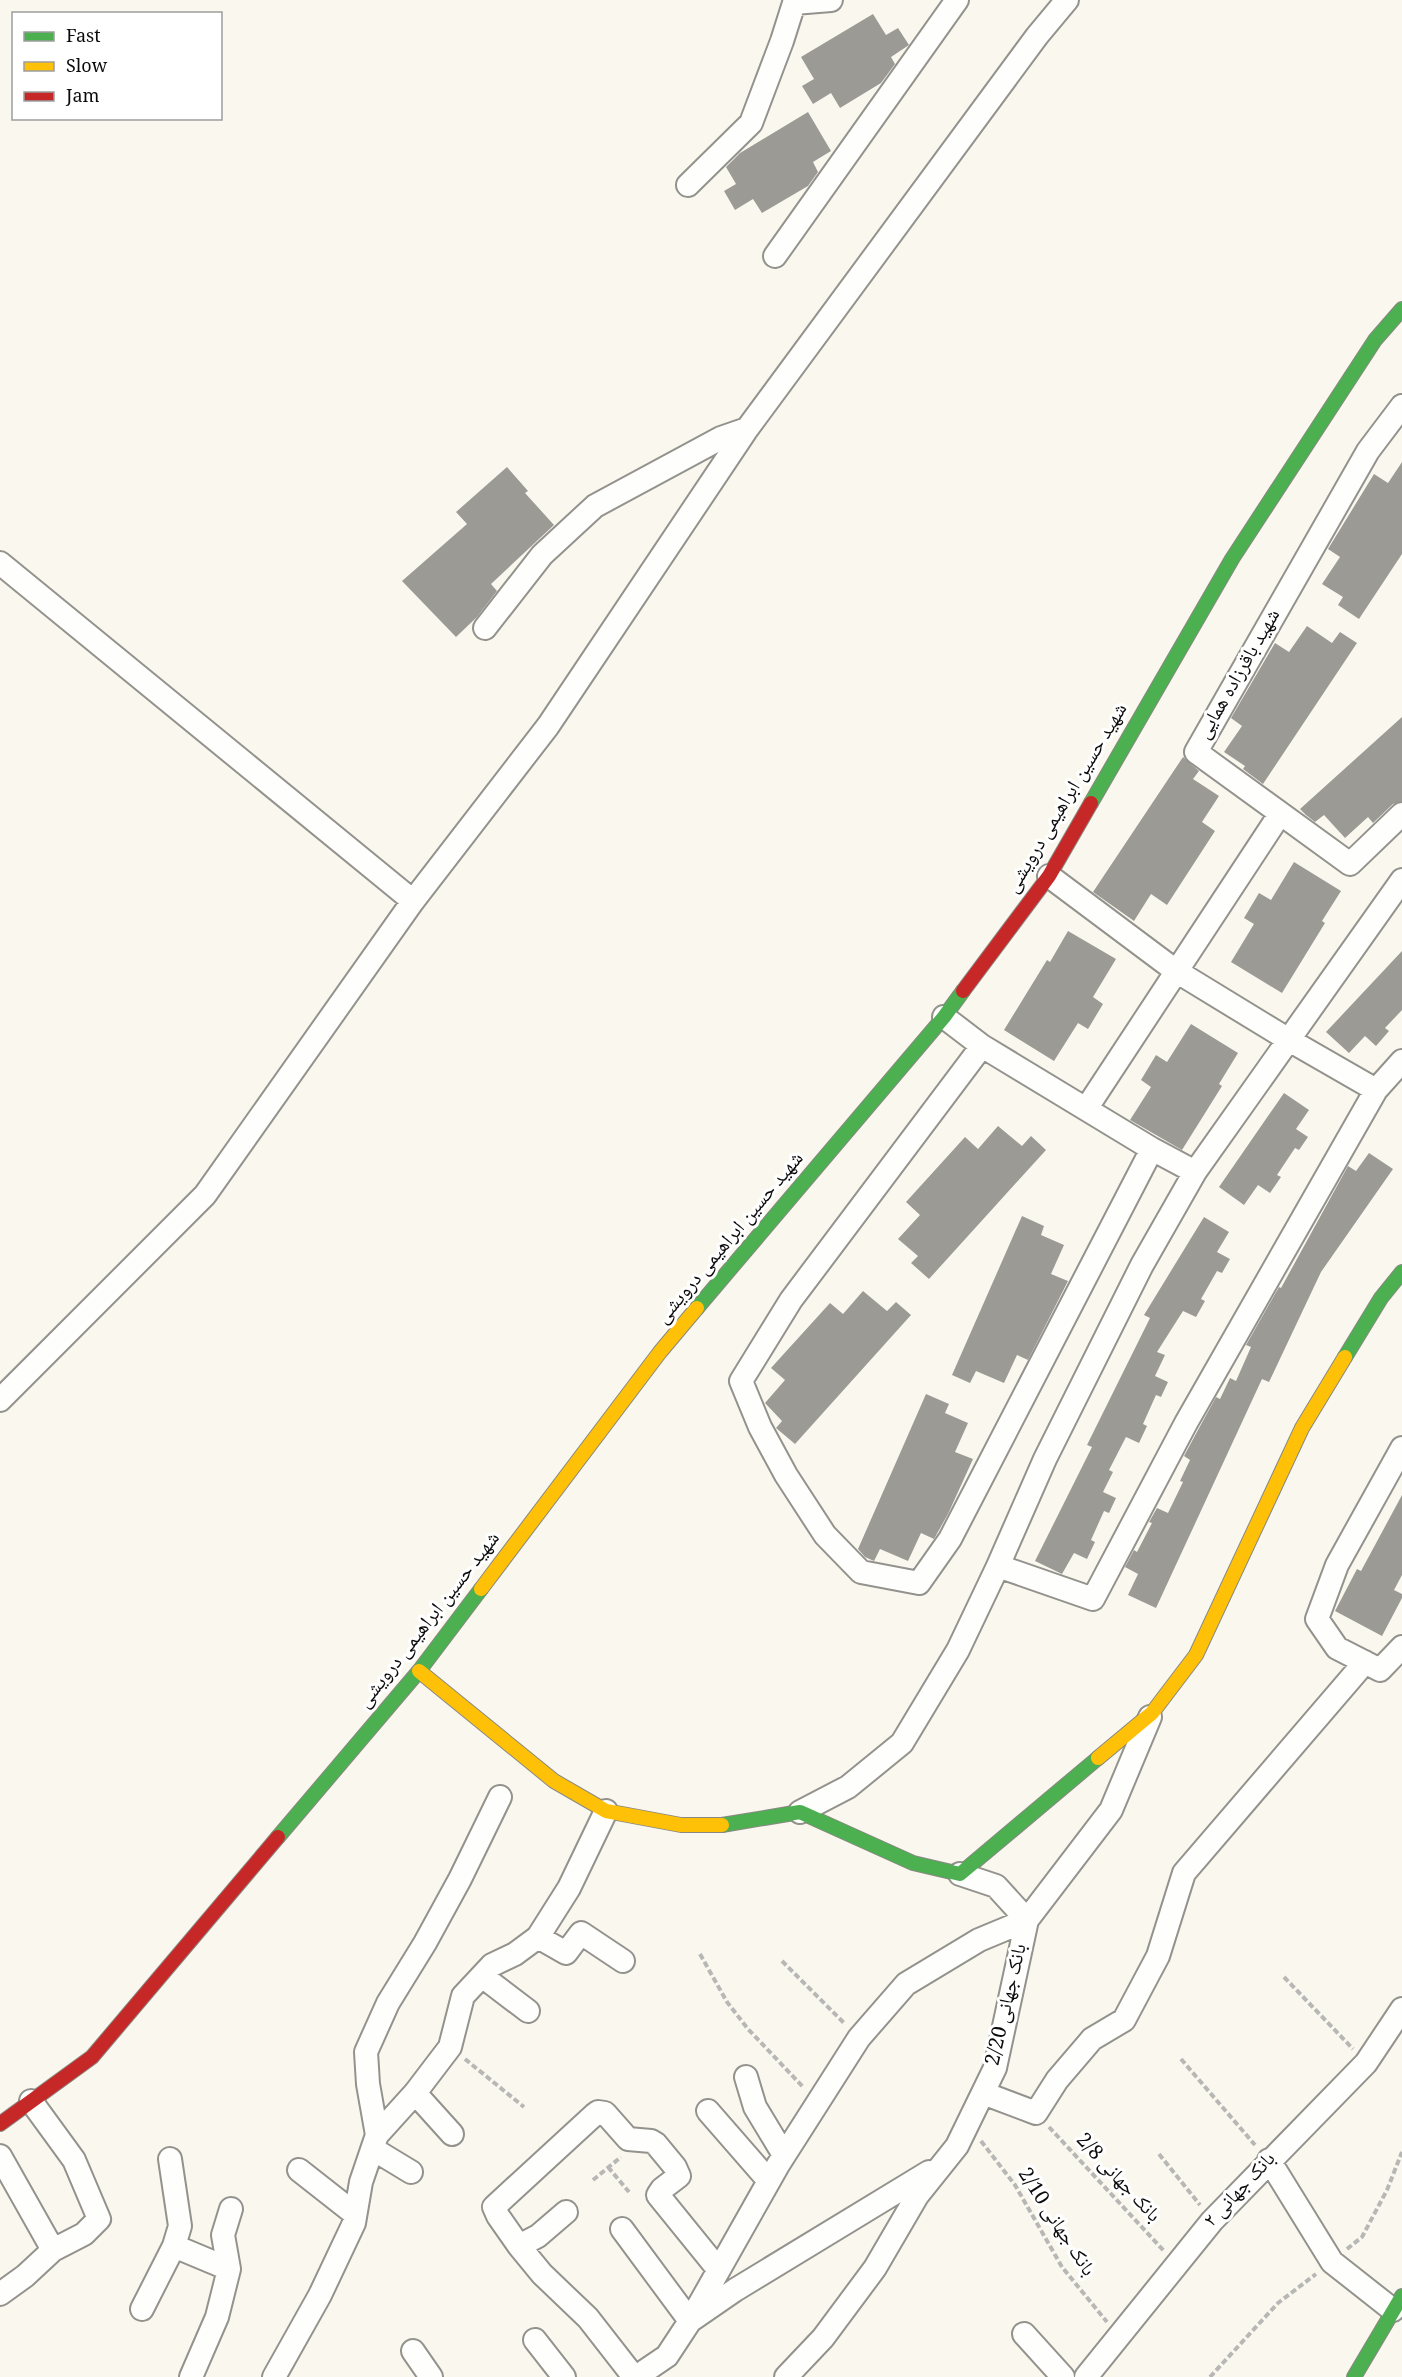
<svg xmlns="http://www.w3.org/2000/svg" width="1402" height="2377" viewBox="0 0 1402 2377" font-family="Georgia,'Noto Naskh Arabic',serif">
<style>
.building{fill:#9c9a95}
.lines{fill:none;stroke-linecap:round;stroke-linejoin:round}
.street-casing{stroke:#93928d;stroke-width:26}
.fast-casing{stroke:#898884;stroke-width:16}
.slow-casing{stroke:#898884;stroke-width:16}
.jam-casing{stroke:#898884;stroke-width:16}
.path{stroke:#b7b7b5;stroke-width:4;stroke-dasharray:6 3;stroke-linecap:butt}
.street{stroke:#fefefc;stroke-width:22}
.fast{stroke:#4caf50;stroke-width:14}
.slow{stroke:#ffc107;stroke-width:14}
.jam{stroke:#c62828;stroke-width:14}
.labels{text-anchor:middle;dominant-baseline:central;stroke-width:6;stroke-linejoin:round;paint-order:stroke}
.street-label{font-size:20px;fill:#0b0b0b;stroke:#fff}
</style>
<rect width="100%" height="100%" fill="#faf8ee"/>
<!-- building -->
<path class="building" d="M873 14 886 35 898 28 909 45 891 57 895 64 881 83 840 108 831 93 813 104 802 86 814 79 801 57Z
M808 112 831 151 813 162 818 172 808 186 762 213 753 199 735 210 724 191 736 184 726 167 740 153Z
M1402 462V554L1359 619 1338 605 1343 597 1322 584 1340 557 1328 549 1374 474 1388 483Z
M507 467 528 491 525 493 554 525 491 584 497 591 477 617 456 637 402 581 467 524 456 512Z
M1307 626 1332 643 1340 632 1357 643 1263 784 1243 769 1245 766 1224 752 1242 726 1231 718 1275 643 1289 652Z
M1402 717V801L1393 804 1373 823 1368 817 1345 838 1324 815 1315 822 1306 815 1300 809Z
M1183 757 1199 771 1193 779 1219 796 1202 822 1215 831 1167 905 1151 894 1134 921 1093 892Z
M1294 862 1341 891 1322 921 1325 923 1282 993 1231 962 1254 924 1244 918 1259 893 1271 900Z
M1068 931 1116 959 1093 997 1103 1004 1088 1029 1078 1023 1054 1061 1004 1030 1047 960 1050 962Z
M1402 951V1010L1385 1028 1389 1031 1376 1046 1365 1036 1349 1053 1326 1032Z
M1191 1024 1238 1053 1219 1084 1222 1086 1182 1150 1130 1120 1151 1087 1141 1080 1156 1055 1167 1062Z
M1284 1093 1309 1110 1296 1129 1308 1137 1299 1150 1295 1148 1277 1175 1281 1177 1270 1193 1258 1185 1244 1205 1219 1187Z
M998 1126 1022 1146 1031 1136 1046 1150 929 1279 911 1263 918 1256 898 1239 920 1215 906 1202 965 1137 978 1149Z
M1369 1153 1393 1169 1321 1272 1269 1382 1262 1379 1156 1608 1128 1595 1138 1574 1125 1567 1134 1550 1137 1552 1152 1523 1149 1522 1157 1508 1168 1513 1183 1482 1180 1481 1190 1460 1184 1456 1198 1430 1216 1397 1220 1399 1230 1378 1236 1381 1251 1347 1246 1345 1279 1287 1281 1288 1348 1166 1356 1171Z
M1022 1216 1044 1226 1041 1235 1064 1245 1051 1274 1068 1281 1028 1360 1017 1355 1004 1383 976 1371 970 1383 952 1375Z
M1204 1217 1229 1232 1217 1252 1230 1259 1222 1273 1217 1271 1201 1299 1205 1301 1196 1317 1183 1311 1157 1352 1165 1355 1155 1376 1168 1382 1161 1397 1156 1395 1143 1424 1147 1426 1139 1443 1126 1437 1109 1470 1113 1472 1103 1492 1116 1498 1109 1513 1104 1511 1091 1540 1095 1542 1087 1559 1074 1553 1062 1574 1035 1561 1092 1447 1087 1445 1150 1318 1144 1315Z
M863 1291 887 1311 896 1302 911 1315 795 1444 776 1428 782 1421 765 1403 785 1380 771 1368 830 1303 843 1314Z
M926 1394 949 1404 945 1413 968 1423 955 1452 973 1459 948 1514 934 1539 921 1533 908 1561 880 1549 874 1561 865 1557 858 1549Z
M1402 1495V1575L1394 1590 1402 1594V1598L1382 1636 1335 1611 1357 1569 1361 1571Z"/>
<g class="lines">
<defs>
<path id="street" d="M794 3 831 0
M688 185 751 123 782 41 795 0
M775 256 957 0
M1402 406 1368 451 1196 752 1350 864 1402 814
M0 563 413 901
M485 628 542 555 595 506 721 438 747 429
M1049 876 1176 971 1289 1040 1376 1090
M1402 880 1195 1172 1142 1265 1045 1459 998 1566 1093 1599 1186 1423 1376 1090 1402 1061
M944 1017 982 1046 1152 1149 1195 1172
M982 1046 791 1300 741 1381 760 1427 786 1475 825 1535 861 1572 919 1583 950 1539 1152 1149
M1086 1109 1280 814
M0 1400 205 1195 413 901 548 726 747 429 1037 36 1067 0
M1402 1448 1337 1565 1317 1619 1337 1648 1380 1670 1402 1647
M800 1812 848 1787 902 1743 958 1650 998 1566
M538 1937 566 1953 581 1933 623 1961
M482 1976 528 2011
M746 2077 755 2107 784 2155
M415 2093 452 2134
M983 2093 1036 2113 1057 2080 1092 2039 1124 2020 1158 1956 1184 1873 1365 1662
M708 2111 769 2181
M377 2135 368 2084 366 2052 388 2003 425 1943 460 1879 500 1797
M373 2149 411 2172
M0 2156 53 2250
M1269 2160 1332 2262 1393 2310
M299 2170 355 2214
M566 2212 538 2236 519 2246 542 2274 588 2318 634 2377
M622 2229 690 2321 735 2290 929 2172
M174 2246 229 2269
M519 2246 498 2216 494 2207 594 2115 598 2112 605 2113 628 2139 651 2141 656 2144 675 2167 679 2176 662 2189 658 2195 718 2269
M0 2294 25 2276 53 2250 84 2234 99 2219 74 2160 31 2101
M142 2309 174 2246 180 2226 170 2159
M1024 2334 1063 2377
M535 2340 564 2377
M413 2351 431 2377
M191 2377 217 2317 229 2269 223 2235 231 2209
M274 2377 320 2295 354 2223 361 2182 377 2135 415 2093 450 2047 463 1996 492 1965 515 1954 538 1937 569 1888 606 1811
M636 2377 667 2356 690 2321 778 2165 859 2038 906 1984 979 1940 1027 1920 996 1886 960 1874
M786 2377 823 2338 875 2268 917 2196 957 2146 995 2068 1027 1920 1111 1810 1150 1717
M1086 2377 1212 2221 1366 2063 1402 2009"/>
<path id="fast" d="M1091 803 1232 559 1375 340 1402 309
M697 1308 944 1017 963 991
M1345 1357 1381 1298 1402 1272
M722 1825 800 1812 913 1863 960 1874 1098 1758
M278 1837 419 1671 481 1589
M1354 2377 1402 2296"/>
<path id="slow" d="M481 1589 660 1352 697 1308
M419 1671 554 1781 606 1811 681 1825H722
M1098 1758 1152 1713 1196 1655 1302 1428 1345 1357"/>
<path id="jam" d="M963 991 1049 876 1091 803
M0 2124 92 2057 278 1837"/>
</defs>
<!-- street casing -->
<use href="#street" class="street-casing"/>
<!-- fast casing -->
<use href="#fast" class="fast-casing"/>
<!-- slow casing -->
<use href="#slow" class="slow-casing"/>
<!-- jam casing -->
<use href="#jam" class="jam-casing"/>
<!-- path -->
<path class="path" d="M700 1954 727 2002 748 2029 804 2088
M782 1961 845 2024
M1284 1977 1353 2049
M465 2059 524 2107
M1181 2059 1255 2145
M1049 2127 1164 2251
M981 2141 1015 2185 1062 2267 1107 2322
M1159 2154 1200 2205
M608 2167 629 2192
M593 2180 621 2157
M1347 2249 1362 2237 1387 2190 1402 2152
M1210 2377 1278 2303 1316 2274"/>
<!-- street -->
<use href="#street" class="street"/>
<!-- fast -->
<use href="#fast" class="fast"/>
<!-- slow -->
<use href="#slow" class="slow"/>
<!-- jam -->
<use href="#jam" class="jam"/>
</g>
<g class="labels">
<!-- street labels -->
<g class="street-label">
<text transform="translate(1240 675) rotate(-60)">شهید باقرزاده همایی</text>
<text transform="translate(1068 799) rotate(-59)">شهید حسین ابراهیمی درویشی</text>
<text transform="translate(731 1239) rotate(-50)">شهید حسین ابراهیمی درویشی</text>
<text transform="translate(430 1621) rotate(-52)">شهید حسین ابراهیمی درویشی</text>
<text transform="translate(1008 2005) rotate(-77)">بانک جهانی 2/20</text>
<text transform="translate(1117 2179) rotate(47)">بانک جهانی 2/8</text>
<text transform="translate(1241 2191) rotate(-47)">بانک جهانی ۲</text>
<text transform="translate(1055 2223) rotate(57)">بانک جهانی 2/10</text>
</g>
</g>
<!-- legend -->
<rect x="12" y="12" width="210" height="108" fill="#ffffff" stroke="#9d9d9d" stroke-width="1.5"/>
<rect x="24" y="32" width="30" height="9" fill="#4caf50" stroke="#9d9d9d" stroke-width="1.5"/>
<text x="66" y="42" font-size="18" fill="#0b0b0b">Fast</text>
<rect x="24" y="62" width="30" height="9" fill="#ffc107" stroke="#9d9d9d" stroke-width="1.5"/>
<text x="66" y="72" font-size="18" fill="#0b0b0b">Slow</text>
<rect x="24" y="92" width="30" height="9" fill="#c62828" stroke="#9d9d9d" stroke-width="1.5"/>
<text x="66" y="102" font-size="18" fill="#0b0b0b">Jam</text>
</svg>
